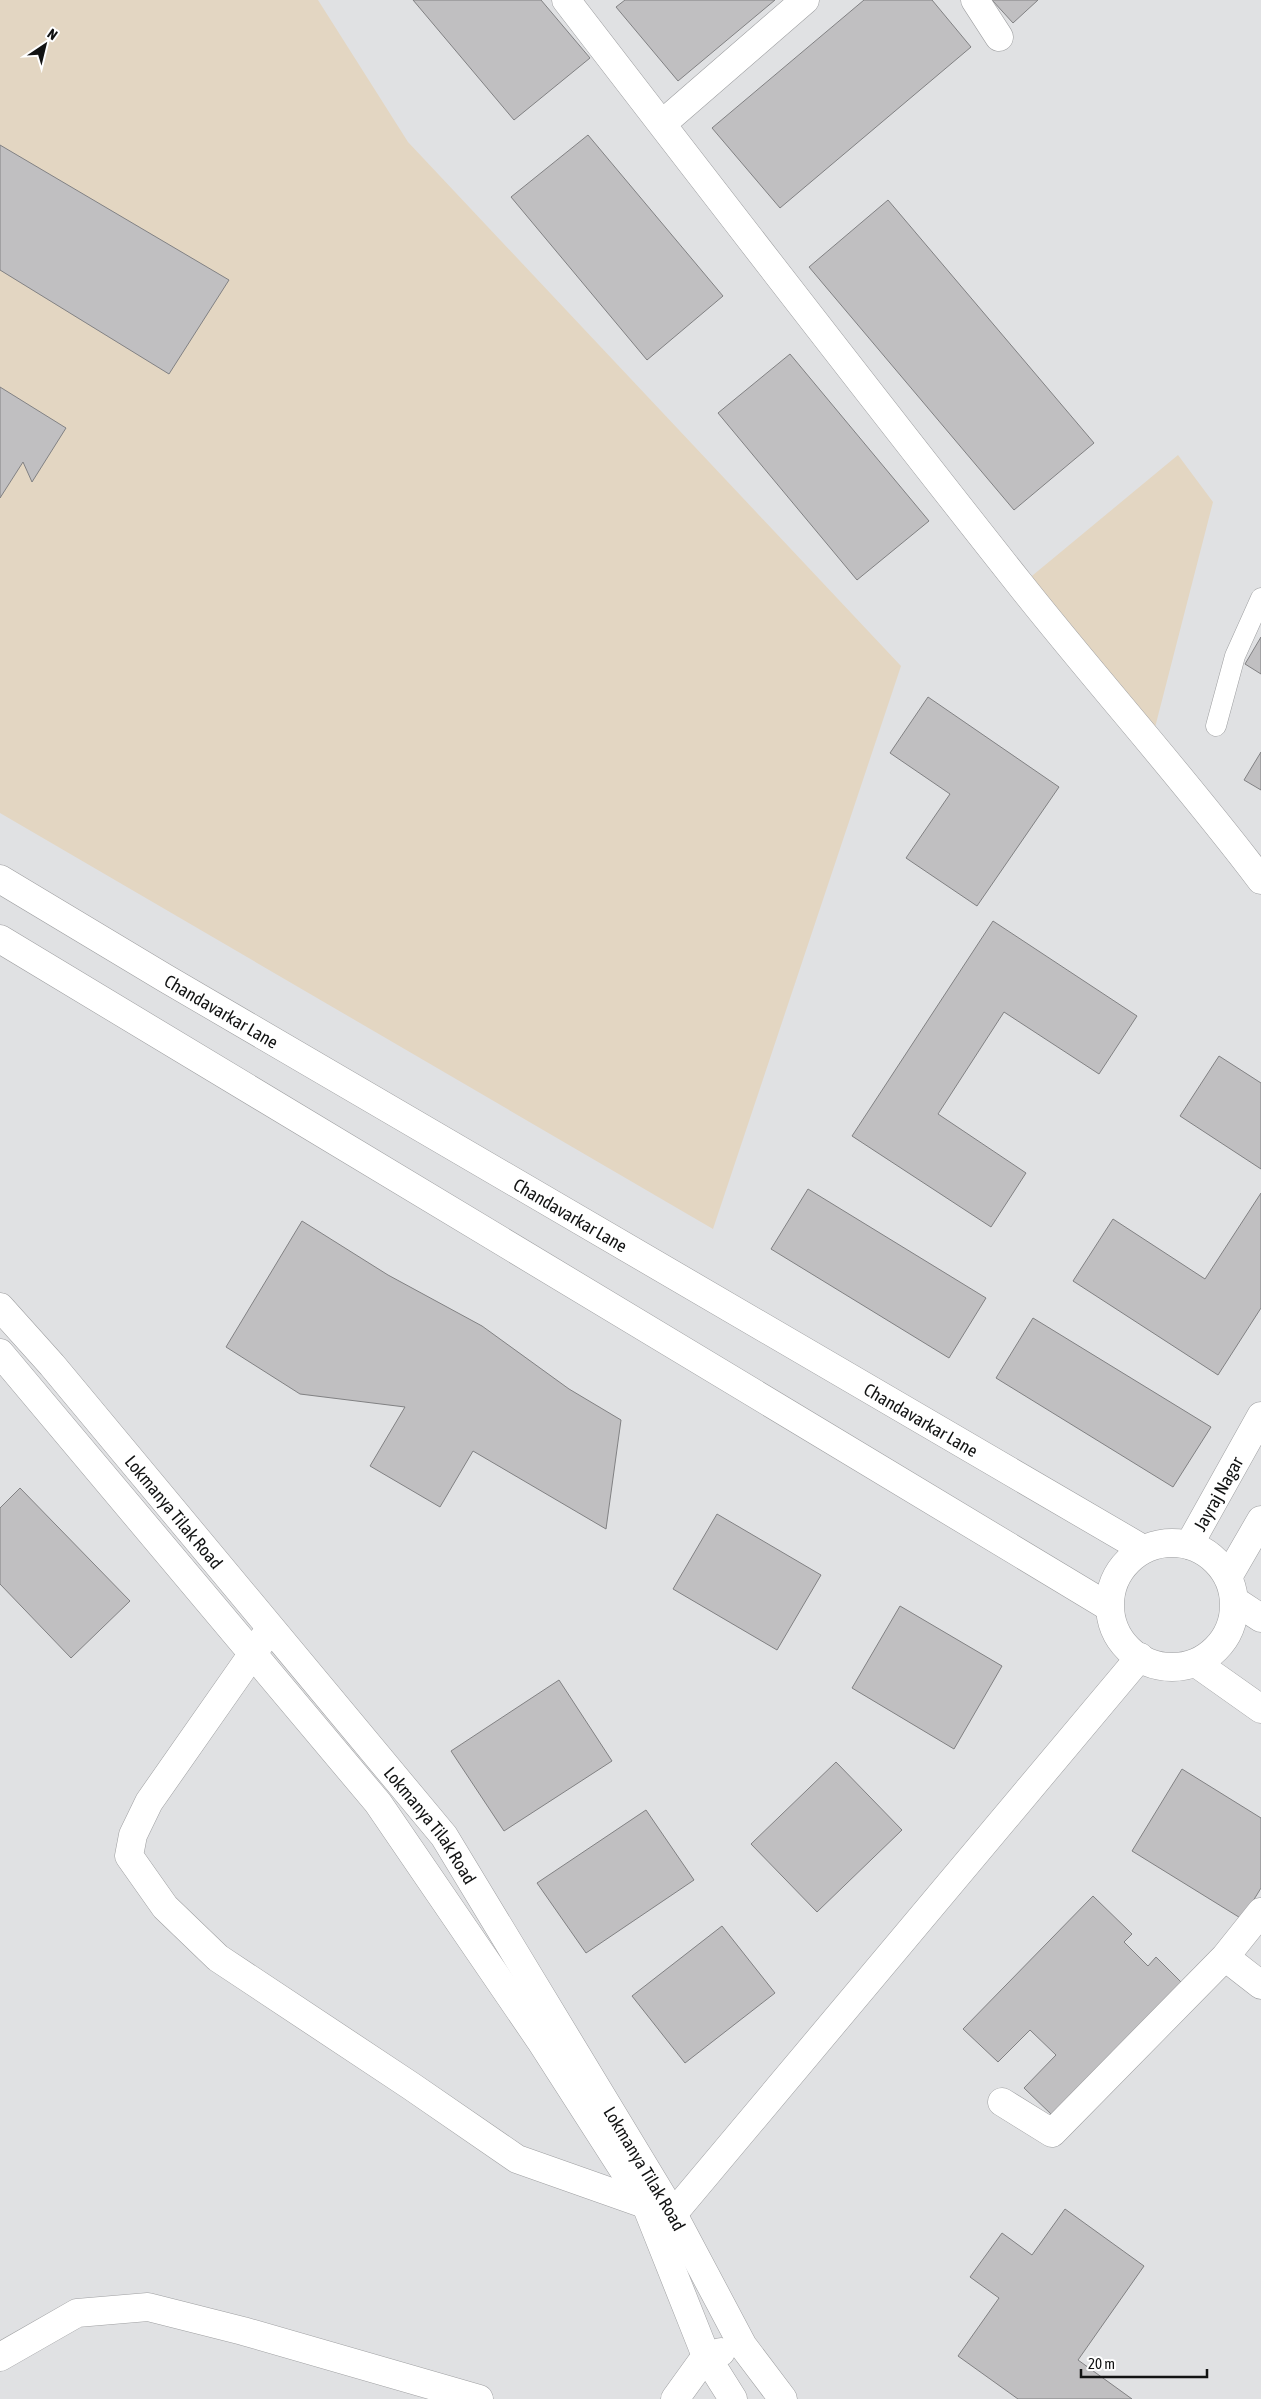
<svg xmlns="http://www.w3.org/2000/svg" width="1261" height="2399" viewBox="0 0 1261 2399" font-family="'Asap Condensed',sans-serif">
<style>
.education{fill:#e3d6c2}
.building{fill:#c0bfc1;stroke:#818183}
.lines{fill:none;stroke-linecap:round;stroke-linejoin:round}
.lane-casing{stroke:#9e9fa1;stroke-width:21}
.street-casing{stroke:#9e9fa1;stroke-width:29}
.secondary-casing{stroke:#9e9fa1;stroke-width:29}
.lane{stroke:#fff;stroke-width:20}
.street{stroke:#fff;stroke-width:28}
.secondary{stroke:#fff;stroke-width:28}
.labels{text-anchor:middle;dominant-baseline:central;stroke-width:5;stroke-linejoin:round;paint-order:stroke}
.street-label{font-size:18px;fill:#121313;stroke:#fff}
</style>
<rect width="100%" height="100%" fill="#e0e1e3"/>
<!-- education -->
<path class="education" d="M0 0H318L408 142 901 666 713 1229 0 813Z
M1178 455 1213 502 1151 743 1021 585Z"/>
<!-- building -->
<path class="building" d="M413 0H541L590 58 514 120Z
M625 0H775L678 81 616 7Z
M864 0H932L971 47 780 208 712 128Z
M992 0H1038L1013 23Z
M588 135 723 296 647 360 511 197Z
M0 145 229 280 169 374 0 270Z
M888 200 1094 443 1014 510 809 267Z
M790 354 929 521 857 580 718 413Z
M0 387 66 428 32 482 23 462 0 498Z
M1261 637V674L1245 664Z
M928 697 1059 787 977 906 906 858 950 794 890 753Z
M1261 752V790L1244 780Z
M993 921 1137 1016 1099 1074 1004 1012 938 1114 1026 1173 991 1227 852 1136Z
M1219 1056 1261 1083V1169L1180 1116Z
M808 1189 986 1298 949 1358 771 1249Z
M1261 1193V1308L1218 1375 1073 1281 1113 1219 1205 1279Z
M302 1221 388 1275 482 1326 569 1389 621 1420 606 1529 473 1451 440 1507 370 1466 405 1407 300 1394 226 1347Z
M1033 1318 1211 1427 1173 1487 996 1378Z
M20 1488 130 1601 71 1658 0 1584V1508Z
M717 1514 821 1575 777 1650 673 1589Z
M900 1606 1002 1666 954 1749 852 1688Z
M559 1680 612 1761 504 1831 451 1751Z
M836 1762 902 1830 817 1912 751 1844Z
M1182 1769 1261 1818V1888L1242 1919 1132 1851Z
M646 1810 694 1880 586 1953 537 1883Z
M1093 1896 1132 1934 1124 1942 1148 1966 1156 1957 1184 1985 1054 2117 1024 2088 1056 2055 1030 2030 998 2062 963 2029Z
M722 1926 775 1993 685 2063 632 1996Z
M1065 2209 1144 2266 1078 2360 1132 2399H1018L958 2356 999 2298 970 2277 1002 2233 1032 2255Z"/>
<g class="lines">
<defs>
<path id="lane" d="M1216 726 1235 656 1261 598"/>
<path id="street" d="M566 0C716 195 866 390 1019 583 1098 683 1184 778 1261 880
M975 0 999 37
M662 124 805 0
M270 1629 149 1802 133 1835 129 1856 165 1907 218 1958 411 2086 517 2159 673 2214 1140 1657
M1225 1957 1261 1985
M1002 2102 1052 2133 1225 1957 1261 1912
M0 2357 77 2313 148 2307 243 2331 479 2399"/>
<g id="secondary">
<path id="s1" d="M0 879 165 978 1143 1549"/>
<path d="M0 939 1109 1607"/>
<path id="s2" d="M0 1307 52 1365 444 1836 673 2214 743 2346 783 2399"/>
<path d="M0 1353 378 1803 540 2040 646 2205 706 2356 733 2399"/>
<circle cx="1172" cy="1605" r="62"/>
<path id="s3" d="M1189 1545 1261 1416"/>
<path d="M1228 1577 1261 1520"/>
<path d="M1235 1601 1261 1618"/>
<path d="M1196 1663 1261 1709"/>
<path d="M675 2399 706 2356 721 2352"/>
</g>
</defs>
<!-- lane casing -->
<use href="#lane" class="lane-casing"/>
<!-- street casing -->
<use href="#street" class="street-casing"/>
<!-- secondary casing -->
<use href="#secondary" class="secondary-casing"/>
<!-- lane -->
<use href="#lane" class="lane"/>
<!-- street -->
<use href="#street" class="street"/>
<!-- secondary -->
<use href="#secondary" class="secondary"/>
</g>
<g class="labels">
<!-- street labels -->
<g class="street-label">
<text stroke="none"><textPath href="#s1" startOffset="258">Chandavarkar Lane</textPath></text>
<text stroke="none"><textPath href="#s1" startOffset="662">Chandavarkar Lane</textPath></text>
<text stroke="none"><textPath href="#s1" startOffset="1068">Chandavarkar Lane</textPath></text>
<text stroke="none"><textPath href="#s3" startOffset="59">Jayraj Nagar</textPath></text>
<text stroke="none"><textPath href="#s2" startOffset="269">Lokmanya Tilak Road</textPath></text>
<text stroke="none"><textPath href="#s2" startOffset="674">Lokmanya Tilak Road</textPath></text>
<text stroke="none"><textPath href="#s2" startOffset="1079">Lokmanya Tilak Road</textPath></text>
</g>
</g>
<!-- north arrow -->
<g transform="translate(45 45) rotate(35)" stroke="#ffffff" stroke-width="4" paint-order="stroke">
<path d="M0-4L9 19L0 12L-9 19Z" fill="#121313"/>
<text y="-8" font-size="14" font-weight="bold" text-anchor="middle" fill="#121313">N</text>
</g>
<!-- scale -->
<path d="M1081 2369v8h126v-8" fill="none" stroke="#121313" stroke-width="2.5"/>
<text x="1088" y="2369" font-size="15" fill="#121313" stroke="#ffffff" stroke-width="4" paint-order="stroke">20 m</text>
</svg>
